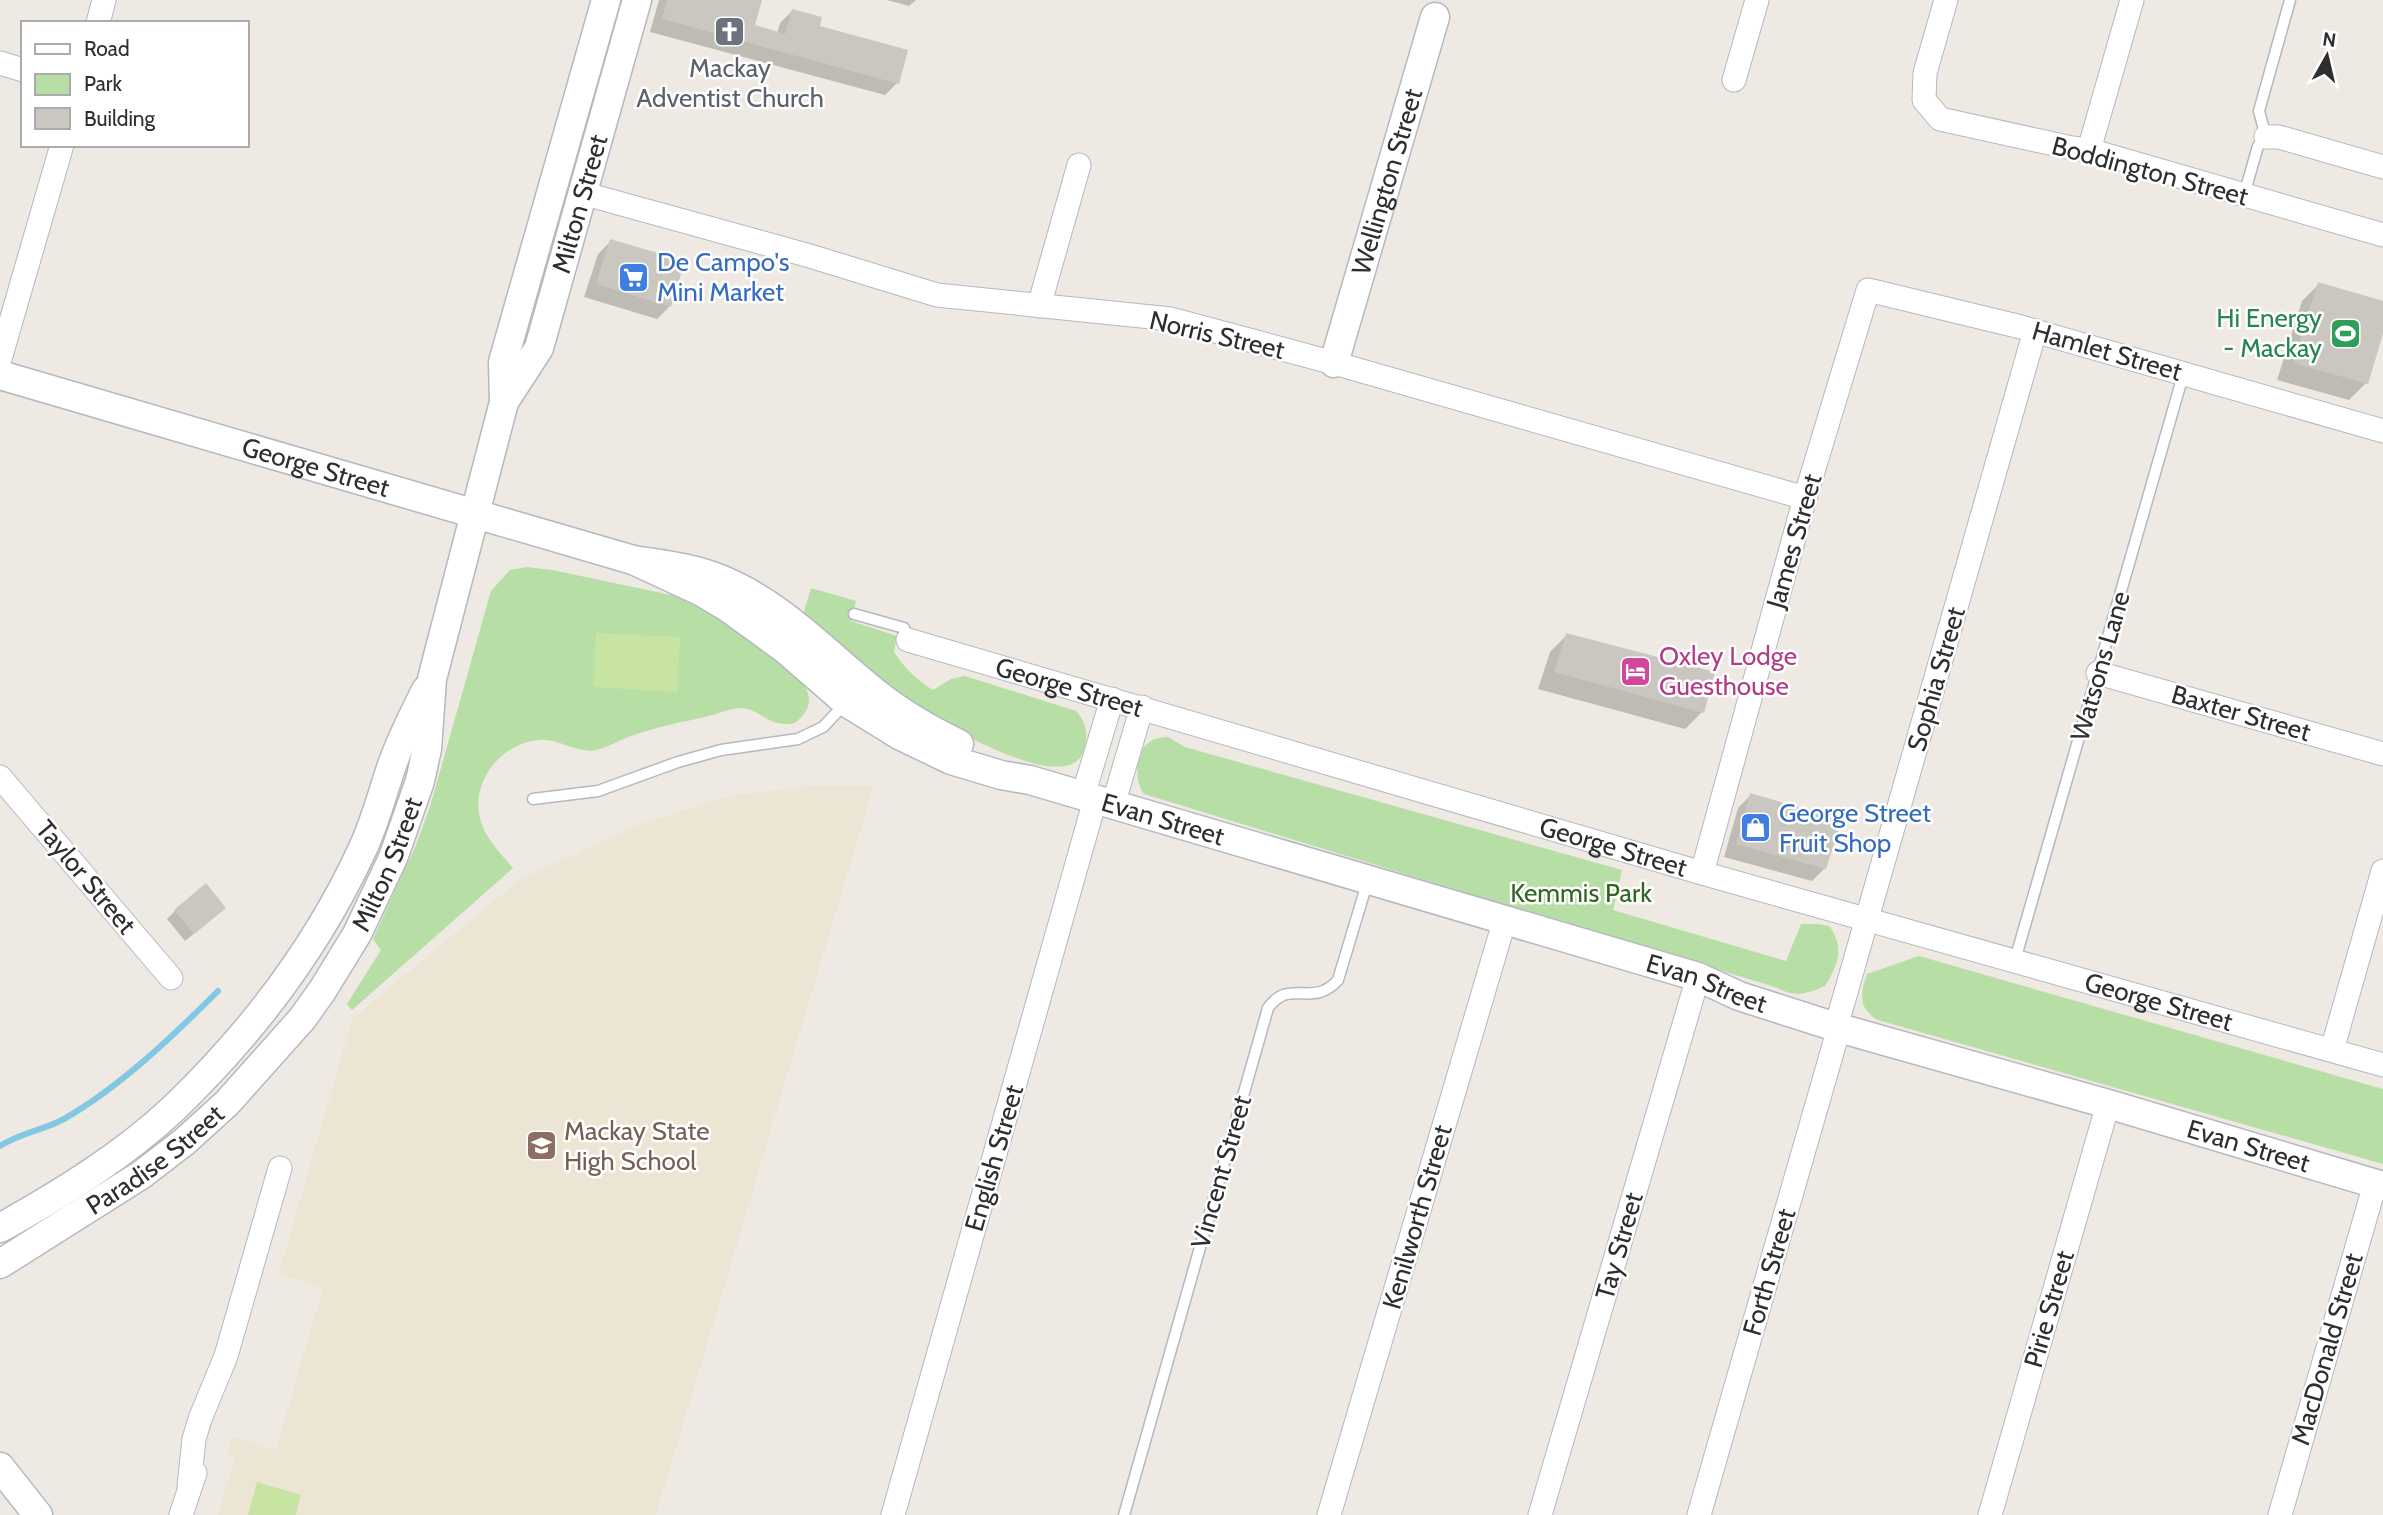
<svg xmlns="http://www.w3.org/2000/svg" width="2383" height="1515" viewBox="0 0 2383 1515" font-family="Cabin,sans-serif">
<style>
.education{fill:#ede5d4}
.green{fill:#b7dea5}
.pitch{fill:#c7e4a2}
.shadow{fill:#0003}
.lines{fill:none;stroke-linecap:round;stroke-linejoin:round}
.stream{stroke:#82c8e3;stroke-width:6}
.building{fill:#cac7c0}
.service-casing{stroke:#b6b8c0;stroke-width:13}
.minor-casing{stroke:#b6b8c0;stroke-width:25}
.tertiary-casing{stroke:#b6b8c0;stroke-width:31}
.service{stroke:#fff;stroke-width:10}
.minor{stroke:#fff;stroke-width:23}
.tertiary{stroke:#fff;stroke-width:28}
.labels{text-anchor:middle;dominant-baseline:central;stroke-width:5;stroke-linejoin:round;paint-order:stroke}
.worship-label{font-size:26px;fill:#5b616d;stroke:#fff}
.street-label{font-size:26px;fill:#2e2e2e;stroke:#fff}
.shop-label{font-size:26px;fill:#366cbe;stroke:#fff;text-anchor:start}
.leisure-label{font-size:26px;fill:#27864d;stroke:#fff;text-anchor:end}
.hotel-label{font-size:26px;fill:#b23c85;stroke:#fff;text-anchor:start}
.park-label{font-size:26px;fill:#306524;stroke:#fff}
.education-label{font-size:26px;fill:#785e54;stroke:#fff;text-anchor:start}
</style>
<rect width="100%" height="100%" fill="#eee9e2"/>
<!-- education -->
<path class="education" d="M874 785 656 1515H218L235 1457 227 1455 232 1437 276 1450 323 1287 279 1274 352 1019 519 880 638 825 733 795 812 786Z"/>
<!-- green -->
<path class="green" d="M527 567 552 570 681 597 715 613 799 677C812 694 814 708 795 723 768 729 761 708 740 708 730 709 719 713 709 716 683 722 656 727 631 736 619 740 609 747 596 750 577 754 559 738 539 740 500 743 467 785 482 825 488 841 502 855 513 868L352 1010 347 1004 381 950 373 939 416 845 430 807 491 591 510 570Z
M811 588 856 601 851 621 897 636 894 652C904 668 917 680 933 690L951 679 965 676 1076 711C1084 719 1087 729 1086 740 1083 788 1017 759 992 748 962 735 929 718 902 699 877 682 856 658 833 638 824 630 813 624 803 615Z
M1168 737 1185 747 1622 870 1613 910 1786 961 1801 924H1818L1829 926C1845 946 1838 966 1825 986 1810 993 1793 998 1778 988L1144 794C1134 780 1134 751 1151 741 1156 738 1162 737 1168 737Z
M1919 956 2383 1089V1164L1878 1020C1858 1009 1860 993 1867 974Z"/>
<!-- pitch -->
<path class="pitch" d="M596 633 680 637 677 692 593 687Z
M257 1482 301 1495 296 1515H248Z"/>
<!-- shadow -->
<path class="shadow" d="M659 0H761L753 27 777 34 780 23 792 11 897 83 885 95 650 32Z
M887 0H916L909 6Z
M611 241 670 306 657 319 584 297 598 254Z
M2319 284 2383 303V328L2366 383 2349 400 2277 380 2302 301Z
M1567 635 1702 712 1685 729 1538 689 1550 652Z
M1751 795 1825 868 1812 881 1724 857 1738 808Z
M175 911 216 916 185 941 167 919Z"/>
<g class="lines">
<!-- stream -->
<path class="stream" d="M0 1146C20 1133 44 1130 64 1119 121 1086 172 1037 218 991"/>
</g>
<!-- building -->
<path class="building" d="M667 0H762L755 25 785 34 792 9 822 17 820 26 908 50 899 84 662 19Z
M610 239 685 261 671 307 596 284Z
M2318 282 2383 301V334L2368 384 2293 363Z
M1566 633 1715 672 1704 713 1554 672Z
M1750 793 1842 820 1826 869 1736 844Z
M206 883 226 908 194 934 174 910Z"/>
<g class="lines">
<defs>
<path id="service" d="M2244 195 2258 146 2266 137 2259 111 2290 0
M854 614 904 628 908 640
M533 799 598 791 678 762 721 750 798 739 823 727 845 704
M2015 960 2184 372
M1124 1515 1268 1008C1290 977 1312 1009 1338 980L1368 880"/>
<g id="minor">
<path d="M1946 0 1925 73 1924 100 1940 119 2072 148 2089 150 2383 235"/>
<path d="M98 23 104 0"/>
<path d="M0 63 23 70"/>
<path d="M1734 80 1757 0"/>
<path d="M2266 137H2279L2383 167"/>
<path d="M2089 150 2132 0"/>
<path d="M582 193 810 256 937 295 1171 319 1334 363 1805 498"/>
<path d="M1039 306 1079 165"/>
<path d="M0 359 62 145"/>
<path id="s1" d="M908 640 1702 873 2383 1065"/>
<path d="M2098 673 2383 754"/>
<path d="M0 777 171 978"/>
<path d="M1083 796 1112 699"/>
<path d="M1113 805 1142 707"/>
<path d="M1702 873 1805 498 1868 290 2021 327 2383 431"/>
<path d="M1836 1027 2035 331"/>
<path d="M2332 1050 2383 871"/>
<path d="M189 1486 194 1439 200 1419 226 1356 280 1168"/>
<path d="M181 1515 195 1473"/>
<path d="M893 1515 1095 800"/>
<path d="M1329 1515 1505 919"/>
<path d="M1540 1515 1698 977"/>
<path d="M1699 1515 1839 1028"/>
<path d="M1990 1515 2108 1104"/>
<path d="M2280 1515 2375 1184"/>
</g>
<g id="tertiary">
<path id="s2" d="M1334 363 1435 17"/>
<path id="s3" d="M0 375 633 560C659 564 686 567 712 576 777 599 824 652 877 694 902 714 930 730 959 744"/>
<path id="s4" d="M504 402 539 348 637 0"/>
<path id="s5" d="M633 560 700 591 727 607 785 649 846 702 901 736 951 760 1001 775 1030 780 1698 977 1739 996 1839 1028 2108 1104 2383 1186"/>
<path d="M0 1228C61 1194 123 1156 174 1108 252 1033 318 946 363 848 375 822 382 795 391 768 400 741 413 716 426 690"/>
<path id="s6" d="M0 1264 141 1175 184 1142 227 1103 302 1019 322 991 357 934 393 858 420 781 427 749 432 679 504 402 503 362 606 0"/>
<path d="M0 1467 38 1515"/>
</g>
</defs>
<!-- service casing -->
<use href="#service" class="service-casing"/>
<!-- minor casing -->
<use href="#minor" class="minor-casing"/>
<!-- tertiary casing -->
<use href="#tertiary" class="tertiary-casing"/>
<!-- service -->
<use href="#service" class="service"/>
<!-- minor -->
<use href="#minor" class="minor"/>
<!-- tertiary -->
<use href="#tertiary" class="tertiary"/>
</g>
<!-- icons -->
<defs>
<symbol id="church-square" viewBox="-11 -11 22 22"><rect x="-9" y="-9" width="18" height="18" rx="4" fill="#6b7280" stroke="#fff"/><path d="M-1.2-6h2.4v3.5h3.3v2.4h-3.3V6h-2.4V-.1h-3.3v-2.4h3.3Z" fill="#fff"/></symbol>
<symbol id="supermarket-square" viewBox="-11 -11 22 22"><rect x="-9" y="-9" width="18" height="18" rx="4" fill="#3f7fe0" stroke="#fff"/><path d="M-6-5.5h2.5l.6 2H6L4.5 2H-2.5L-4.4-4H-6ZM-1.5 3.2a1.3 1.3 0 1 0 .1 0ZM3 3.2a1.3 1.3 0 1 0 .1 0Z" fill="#fff"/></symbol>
<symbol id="stadium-square" viewBox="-11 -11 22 22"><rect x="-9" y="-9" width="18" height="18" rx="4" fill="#2e9e5b" stroke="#fff"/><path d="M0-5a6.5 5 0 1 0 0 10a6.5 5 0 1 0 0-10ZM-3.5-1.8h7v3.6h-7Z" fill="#fff"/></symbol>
<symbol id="hotel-square" viewBox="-11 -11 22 22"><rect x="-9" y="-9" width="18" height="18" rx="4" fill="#d1479c" stroke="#fff"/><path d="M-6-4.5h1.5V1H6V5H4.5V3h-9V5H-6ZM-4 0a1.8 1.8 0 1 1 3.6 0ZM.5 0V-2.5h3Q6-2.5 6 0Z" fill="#fff"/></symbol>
<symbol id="shop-square" viewBox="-11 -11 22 22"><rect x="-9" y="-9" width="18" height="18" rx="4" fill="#3f7fe0" stroke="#fff"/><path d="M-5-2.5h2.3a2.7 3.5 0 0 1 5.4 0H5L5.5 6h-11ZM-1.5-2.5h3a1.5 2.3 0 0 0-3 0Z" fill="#fff"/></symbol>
<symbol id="school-square" viewBox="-11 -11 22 22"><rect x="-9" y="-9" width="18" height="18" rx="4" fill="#8d6e63" stroke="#fff"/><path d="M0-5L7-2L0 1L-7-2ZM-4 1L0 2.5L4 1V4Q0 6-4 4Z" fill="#fff"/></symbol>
</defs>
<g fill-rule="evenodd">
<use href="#church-square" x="712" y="14" width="35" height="35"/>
<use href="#supermarket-square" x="616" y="260" width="35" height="35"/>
<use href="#stadium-square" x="2328" y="316" width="35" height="35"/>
<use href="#hotel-square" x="1618" y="654" width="35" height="35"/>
<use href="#shop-square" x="1738" y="810" width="35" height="35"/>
<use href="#school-square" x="524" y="1128" width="35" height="35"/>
</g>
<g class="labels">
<!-- worship labels -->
<g class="worship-label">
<text x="730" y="68">Mackay<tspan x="730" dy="30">Adventist Church</tspan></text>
</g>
<!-- street labels -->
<g class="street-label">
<text transform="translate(2150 171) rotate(15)">Boddington Street</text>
<text stroke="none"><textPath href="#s2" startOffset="189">Wellington Street</textPath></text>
<text stroke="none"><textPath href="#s4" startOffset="214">Milton Street</textPath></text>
<text transform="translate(1217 335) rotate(13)">Norris Street</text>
<text transform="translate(2107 351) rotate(16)">Hamlet Street</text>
<text stroke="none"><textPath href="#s3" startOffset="329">George Street</textPath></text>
<text transform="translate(1794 541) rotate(-74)">James Street</text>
<text transform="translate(2100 666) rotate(-74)">Watsons Lane</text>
<text transform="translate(1936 679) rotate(-74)">Sophia Street</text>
<text stroke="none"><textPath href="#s1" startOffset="168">George Street</textPath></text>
<text transform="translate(2241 713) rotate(16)">Baxter Street</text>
<text stroke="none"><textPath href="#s5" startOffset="598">Evan Street</textPath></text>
<text stroke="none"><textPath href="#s1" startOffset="735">George Street</textPath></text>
<text stroke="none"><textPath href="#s6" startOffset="569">Milton Street</textPath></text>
<text transform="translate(86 877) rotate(50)">Taylor Street</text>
<text stroke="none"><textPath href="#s5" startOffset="1166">Evan Street</textPath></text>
<text stroke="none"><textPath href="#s1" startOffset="1302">George Street</textPath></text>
<text stroke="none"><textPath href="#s5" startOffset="1732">Evan Street</textPath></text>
<text stroke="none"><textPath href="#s6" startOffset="187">Paradise Street</textPath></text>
<text transform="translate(994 1158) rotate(-74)">English Street</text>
<text transform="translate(1221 1172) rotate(-74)">Vincent Street</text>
<text transform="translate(1417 1217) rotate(-74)">Kenilworth Street</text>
<text transform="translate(1619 1246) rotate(-74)">Tay Street</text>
<text transform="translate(1769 1272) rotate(-74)">Forth Street</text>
<text transform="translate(2049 1309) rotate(-74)">Pirie Street</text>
<text transform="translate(2327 1349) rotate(-74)">MacDonald Street</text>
</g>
<!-- shop labels -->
<g class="shop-label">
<text x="657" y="262">De Campo's<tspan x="657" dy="30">Mini Market</tspan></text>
<text x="1779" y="813">George Street<tspan x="1779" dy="30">Fruit Shop</tspan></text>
</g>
<!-- leisure labels -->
<g class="leisure-label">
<text x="2322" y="318">Hi Energy<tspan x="2322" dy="30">- Mackay</tspan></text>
</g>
<!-- hotel labels -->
<g class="hotel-label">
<text x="1659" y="656">Oxley Lodge<tspan x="1659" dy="30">Guesthouse</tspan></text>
</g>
<!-- park labels -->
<g class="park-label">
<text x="1581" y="893">Kemmis Park</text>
</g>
<!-- education labels -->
<g class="education-label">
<text x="564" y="1131">Mackay State<tspan x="564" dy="30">High School</tspan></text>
</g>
</g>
<!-- legend -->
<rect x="21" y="21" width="228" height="126" fill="#ffffff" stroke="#ababab" stroke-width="2"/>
<rect x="35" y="44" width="35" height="10" fill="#ffffff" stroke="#ababab" stroke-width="2"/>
<text x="84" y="56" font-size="21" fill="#2e2e2e">Road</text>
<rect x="35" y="74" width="35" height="21" fill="#b7dea5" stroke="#ababab" stroke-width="2"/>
<text x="84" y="91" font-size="21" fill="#2e2e2e">Park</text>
<rect x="35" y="108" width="35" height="21" fill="#cac7c0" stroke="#ababab" stroke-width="2"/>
<text x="84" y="126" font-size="21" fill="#2e2e2e">Building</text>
<!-- north arrow -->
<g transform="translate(2327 56) rotate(8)" stroke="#ffffff" stroke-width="5" paint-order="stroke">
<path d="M0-5L12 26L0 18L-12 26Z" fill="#2e2e2e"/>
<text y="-10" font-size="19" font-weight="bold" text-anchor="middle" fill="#2e2e2e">N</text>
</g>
</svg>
